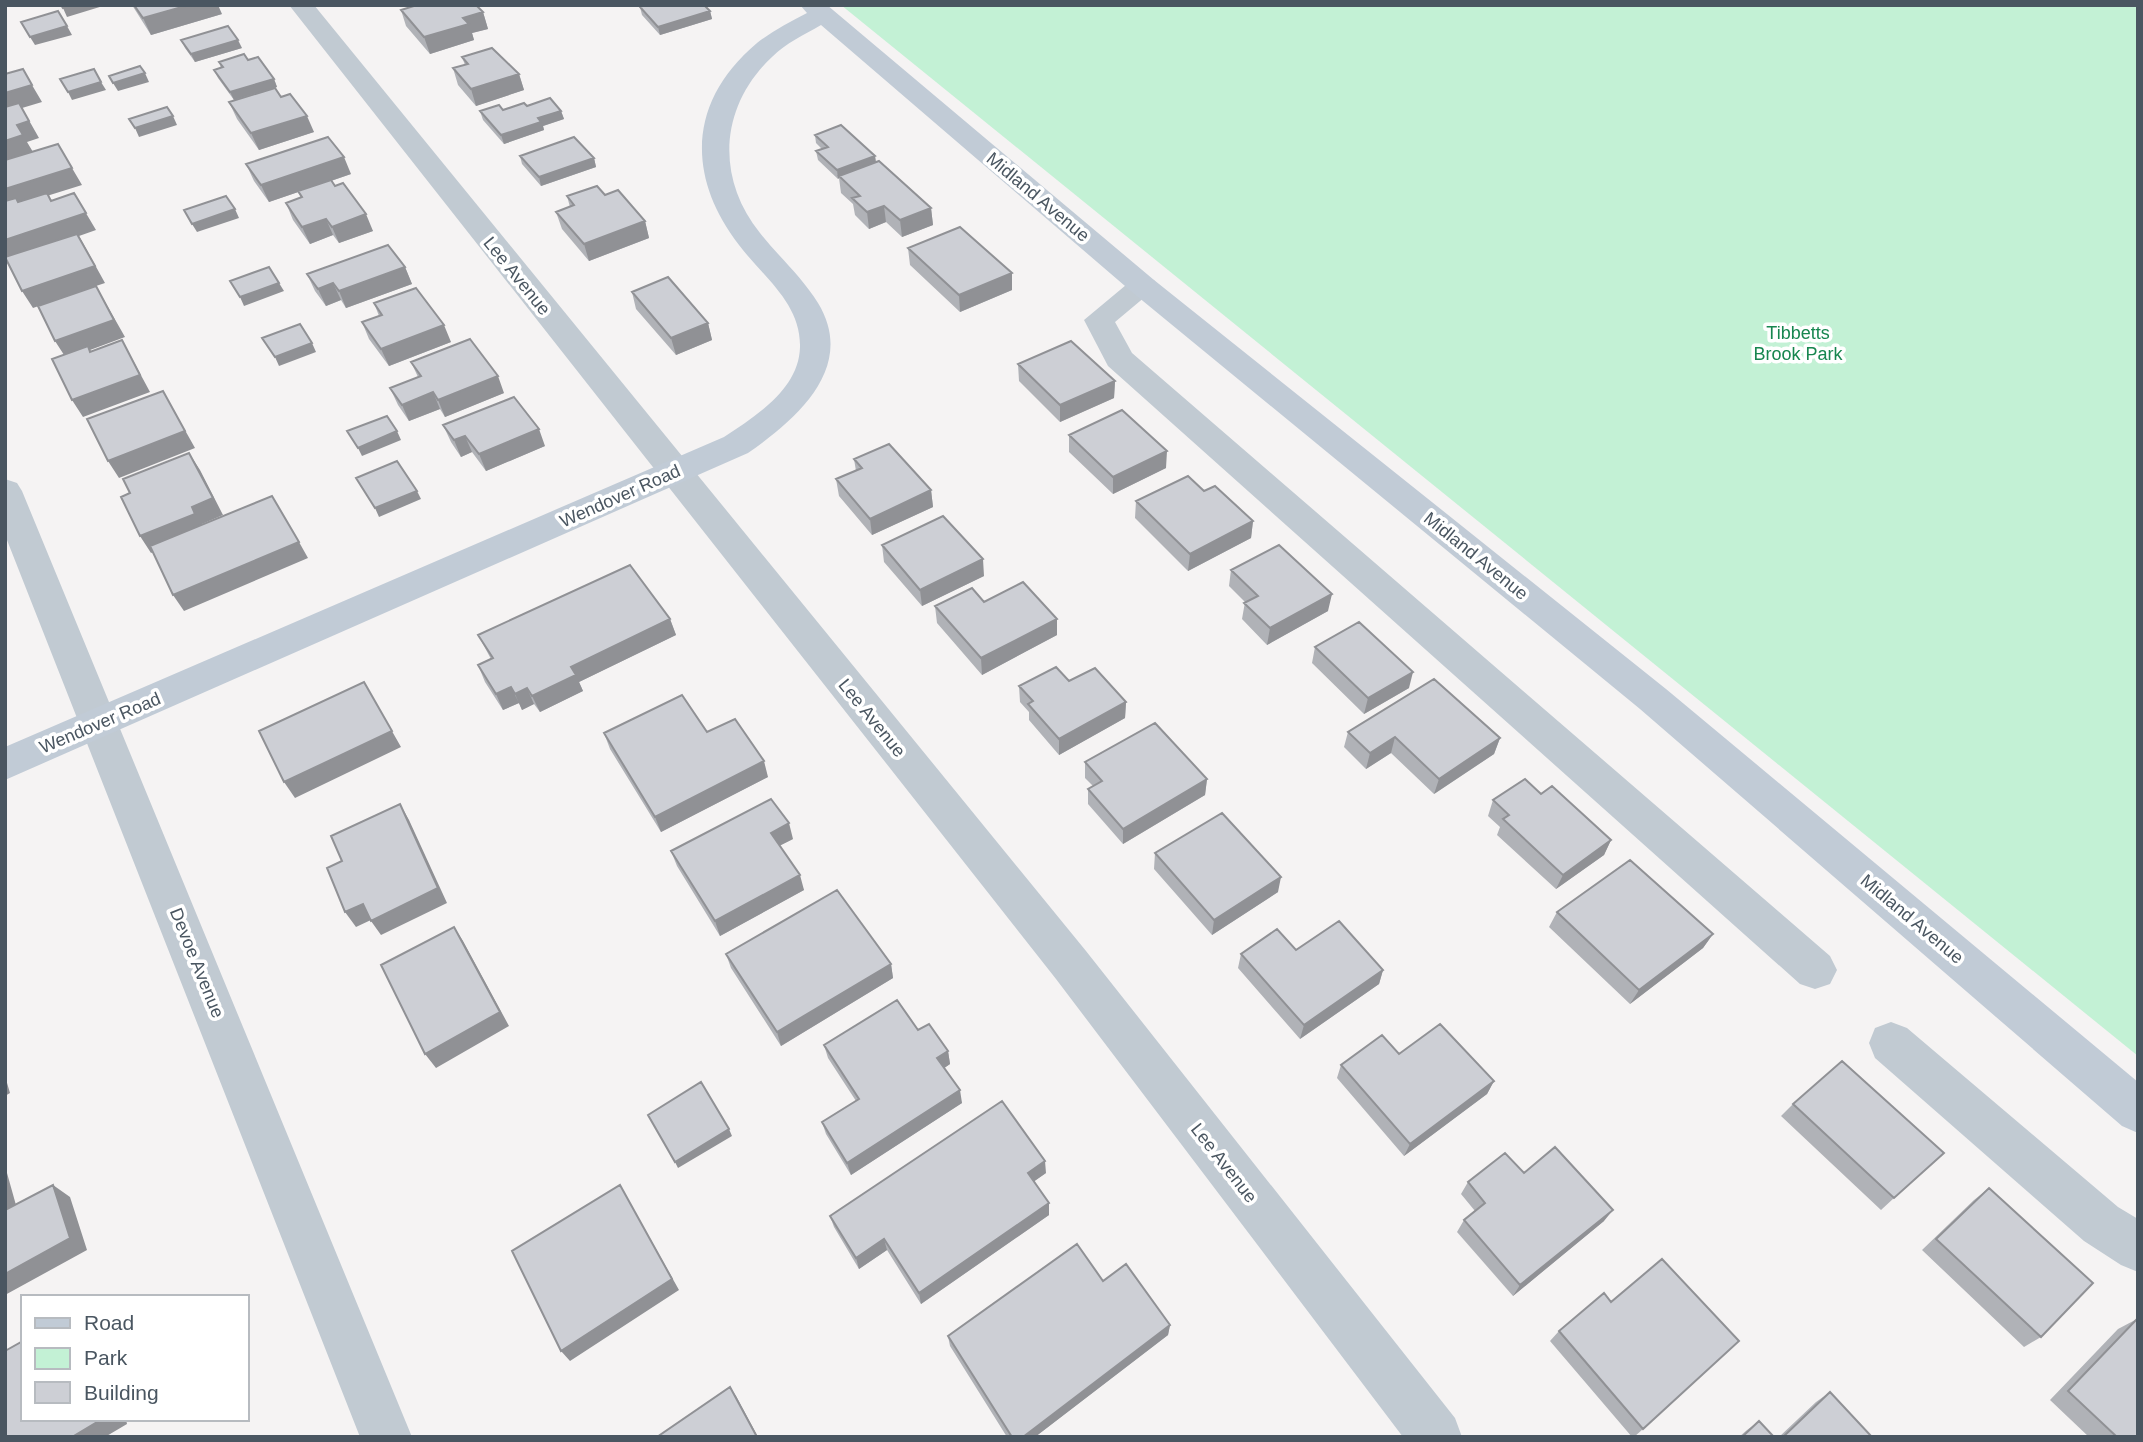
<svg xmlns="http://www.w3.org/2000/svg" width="2143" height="1442" viewBox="0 0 2143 1442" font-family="Arial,sans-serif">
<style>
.green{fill:#c3f1d5}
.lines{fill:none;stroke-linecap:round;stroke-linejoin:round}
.street{fill:#c1cad2;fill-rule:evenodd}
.secondary{fill:#c1cbd6;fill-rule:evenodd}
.wall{fill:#b0b2b7}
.shaded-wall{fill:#909195}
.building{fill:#cdcfd5;stroke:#909195;stroke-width:2}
.labels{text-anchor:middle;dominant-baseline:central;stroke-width:7;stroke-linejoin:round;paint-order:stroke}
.street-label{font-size:18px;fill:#4a5661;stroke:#fff}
.park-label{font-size:18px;fill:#17864f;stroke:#fff}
</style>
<rect width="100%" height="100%" fill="#f5f3f3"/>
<!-- green -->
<path class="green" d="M841 5H2138V1056Z"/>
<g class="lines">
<!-- street -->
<path class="street" d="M289 5H314L1086 951 1455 1418 1462 1437H1403L1056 979Z
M1143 277 1154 280 1158 286 1115 322 1132 353 1830 956 1837 970 1830 984 1815 989 1800 984 1108 366 1084 320 1132 280Z
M5 479 17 483 22 491 412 1437H360L5 535Z
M1891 1022 1907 1028 2118 1207 2138 1219V1272L2121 1265 2084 1241 1875 1058 1869 1043 1875 1028Z"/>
<!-- secondary -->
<path class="secondary" d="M800 5H827L1154 280 1666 689 2138 1082V1133L2122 1126 1640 709 1132 292 821 25C804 35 786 43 772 57 720 106 715 177 760 233 779 257 802 277 818 303 857 367 797 419 748 453L5 780V747L724 437C756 416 799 389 800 347 801 303 763 277 739 245 686 176 688 101 757 43 772 31 790 22 807 13Z"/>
</g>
<!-- wall -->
<path class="wall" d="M132 5H134L222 14 151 35Z
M640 7 710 11 712 19 660 35 642 15Z
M401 10 483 12 488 29 472 33 474 40 430 54 406 26Z
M181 40 242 48 195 62 185 48Z
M462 57 519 74 524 90 476 106 458 85 453 68 465 65Z
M248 60 274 79 277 87 234 100 218 78 214 70 221 68 219 62Z
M281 97 314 132 259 150 237 119 229 102Z
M527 106 561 111 564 119 543 126 544 130 504 144 483 120 480 111 503 110Z
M815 135 875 156 876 162 931 208 933 225 902 237 886 222 869 229 855 215 853 204 841 193 839 178 838 179 818 160 816 151 822 149 816 143Z
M520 156 594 158 596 167 541 186 522 164Z
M246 164 351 174 331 181 373 231 339 243 333 235 310 244 293 220 286 203 301 198 298 192 269 202 254 181Z
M605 195 645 221 649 238 589 261 562 229 556 212 570 207 567 196Z
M908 248 1012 273V290L960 312 910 265Z
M405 267 412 284 346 308 341 300 326 306 315 291 307 274Z
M632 292 708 323 712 340 676 355 636 309Z
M374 303 451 342 389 366 369 339 362 322 379 316Z
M411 362 504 393 445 417 440 409 409 421 398 405 390 388 418 377Z
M1018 364 1115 381 1114 398 1060 422 1019 381Z
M443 425 545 446 486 471 472 452 461 457 451 442Z
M1069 435 1166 468 1113 494 1069 452Z
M854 459 931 490 933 507 872 535 839 496 836 479 856 471Z
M1204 491 1253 521 1251 538 1188 571 1135 518 1136 501Z
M882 545 984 576 922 606 884 562Z
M1231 570 1328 611 1267 645 1242 619 1245 602 1229 586Z
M984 602 1057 635 982 675 937 623 935 606Z
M670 619 676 635 579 682 583 691 540 712 534 704 522 710 519 703 503 710 485 682 478 665 491 659 478 635Z
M1315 647 1409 688 1364 714 1312 663Z
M1069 681 1126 702 1125 718 1059 755 1029 720V712L1020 702 1019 686Z
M707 732 768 777 661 832 610 749 604 733Z
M1348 732 1500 738 1494 754 1434 794 1391 753 1366 769 1344 747Z
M1085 762 1207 779 1205 795 1123 844 1088 804V789L1093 786 1085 778Z
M1541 794 1611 840 1604 855 1556 889 1497 835 1500 827 1488 816 1493 800Z
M793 839 779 846 804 890 720 936 677 866 671 851Z
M1155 853 1278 892 1212 935 1154 869Z
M1557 912 1713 934 1703 948 1630 1004 1549 927Z
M1296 950 1383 970 1379 984 1300 1039 1238 968 1241 954Z
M726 954 891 964 893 978 781 1046 731 968Z
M918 1030 948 1051 950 1064 944 1068 962 1103 851 1175 826 1134 822 1122 856 1101 828 1058 824 1045Z
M1399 1054 1494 1081 1487 1094 1404 1156 1337 1078 1341 1065Z
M1793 1104 1894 1198 1881 1210 1781 1116Z
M1046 1173 1034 1181 1049 1203V1215L921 1304 887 1250 859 1269 834 1227 830 1216Z
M1524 1173 1604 1221 1513 1296 1457 1232 1464 1220 1475 1211 1461 1194 1468 1182Z
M1989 1188 2041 1337 2024 1347 1922 1250 1974 1200Z
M1103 1281 1170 1325 1168 1335 1035 1437H1007L950 1346 948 1336Z
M1611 1302 1643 1429 1634 1437H1632L1550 1341 1559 1331Z
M2137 1319 2138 1437H2089L2050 1400 2118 1329Z
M1830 1392 1872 1437H1779L1816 1402Z
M1759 1421 1774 1437H1739L1747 1430Z"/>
<!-- shaded-wall -->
<path class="shaded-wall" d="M73 5H102L103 6 67 17 63 8Z
M189 5H218L222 14 151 35 143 18Z
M710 11 712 19 660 35 658 27Z
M483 12 488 29 472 33 474 40 430 54 424 37 463 18Z
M67 26 72 35 35 45 30 37Z
M238 40 242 48 195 62 191 54Z
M145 73 149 82 118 91 113 83Z
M519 74 524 90 476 106 471 89Z
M274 79 277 87 234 100 230 92Z
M101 82 106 90 72 100 68 92Z
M32 85 42 102 22 108 39 138 27 142 33 152 5 160V93Z
M561 111 564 119 543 126 544 130 504 144 501 135 538 118Z
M173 116 177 125 139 137 135 128Z
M307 116 314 132 259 150 251 133Z
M875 156 876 164 839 176V178L838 179 837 170Z
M344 157 351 174 269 202 261 185Z
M594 158 596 167 541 186 539 177Z
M72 168 82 185 5 209V189Z
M74 193 96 230 79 236 105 283 96 286 125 337 90 350 99 363 66 358 55 341 96 286 33 308 22 291 79 236 5 260V240Z
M884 206 886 222 869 229 867 212Z
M931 208 933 225 902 237 900 220Z
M235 209 239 218 197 232 192 224Z
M366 214 373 231 339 243 332 227Z
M326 219 333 235 310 244 302 227Z
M645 221 649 238 589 261 584 244Z
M405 267 412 284 346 308 339 291Z
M1012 273V290L960 312 959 295Z
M279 283 284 291 244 306 240 297Z
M333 283 341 300 326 306 318 289Z
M708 323 712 340 676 355 671 338Z
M444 325 451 342 389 366 381 349Z
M122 340 150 392 83 417 72 400Z
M312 343 316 352 279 366 275 357Z
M498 376 504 393 445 417 438 400Z
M1115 381 1114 398 1060 422V405Z
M163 391 195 448 119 478 108 461Z
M433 392 440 409 409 421 402 405Z
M539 429 545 446 486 471 479 454Z
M397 431 401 440 362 456 358 448Z
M465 436 472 452 461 457 454 440Z
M1167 451 1166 468 1113 494V477Z
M189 453 200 470 223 515 202 524 206 531 151 553 140 536 192 507Z
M931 490 933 507 872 535 870 519Z
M417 491 421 499 379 517 375 508Z
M1253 521 1251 538 1188 571 1190 554Z
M299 542 308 558 184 611 173 595Z
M983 559 984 576 922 606 920 590Z
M1332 594 1328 611 1267 645 1270 628Z
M670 619 676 635 579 682 583 691 540 712 532 696 571 667Z
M1057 619V635L982 675 981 658Z
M1413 672 1409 688 1364 714 1368 698Z
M364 682 401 747 295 798 284 782Z
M511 687 519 703 503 710 496 694Z
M527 688 534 704 522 710 515 694Z
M1126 702 1125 718 1059 755V739Z
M1395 737 1391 753 1366 769 1370 753Z
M1500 738 1494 754 1434 794 1439 779Z
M764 761 768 777 661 832 655 817Z
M1207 779 1205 795 1123 844V829Z
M400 804 409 820 447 903 381 935 371 921Z
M789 823 793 839 775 848 771 833Z
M1611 840 1604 855 1556 889 1563 875Z
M800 875 804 890 720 936 715 921Z
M1281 877 1278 892 1212 935 1214 920Z
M363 904 373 919 356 927 345 912Z
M454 927 463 941 509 1026 436 1068 425 1054Z
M1713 934 1703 948 1630 1004 1639 990Z
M891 964 893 978 781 1046 777 1032Z
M1383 970 1379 984 1300 1039 1304 1025Z
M948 1051 950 1064 940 1071 937 1058Z
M5 1076 10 1093 5 1096Z
M1494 1081 1487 1094 1404 1156 1410 1144Z
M960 1090 962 1103 851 1175 847 1163Z
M729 1129 732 1136 678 1168 675 1162Z
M1045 1161 1046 1173 1029 1185 1028 1173Z
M5 1172 7 1173 21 1223 5 1213Z
M53 1185 70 1197 87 1250 5 1295V1274Z
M620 1185 679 1290 570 1361 561 1351Z
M1049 1203V1215L921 1304 919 1293Z
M1613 1210 1604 1221 1513 1296 1520 1285Z
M884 1239 887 1250 859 1269 856 1258Z
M1170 1325 1168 1335 1035 1437H1023Z
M730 1387 736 1396 758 1437H757Z
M102 1419H126L127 1424 105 1437H72Z"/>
<!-- building -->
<path class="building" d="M61 5H73L63 8Z
M134 5H189L143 18Z
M417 5H476L483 12 463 18 469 24 424 37 401 10Z
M645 5H704L710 11 658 27 640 7Z
M58 11 67 26 30 37 21 22Z
M228 26 238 40 191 54 181 40Z
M492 48 519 74 471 89 453 68 468 64 462 57Z
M244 54 248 60 258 57 274 79 230 92 214 70 223 67 219 62Z
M140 66 145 73 113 83 109 76Z
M23 69 32 85 5 93V74Z
M94 69 101 82 68 92 60 79Z
M275 88 281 97 290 94 307 116 251 133 229 102Z
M550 98 561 111 538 118 541 122 501 135 480 111 499 105 503 110 524 103 527 106Z
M19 103 29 121 17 125 23 135 5 141V107Z
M167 107 173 116 135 128 129 119Z
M841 125 875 156 837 170 816 151 828 147 815 135Z
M328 137 344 157 261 185 246 164Z
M574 137 594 158 539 177 520 156Z
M58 144 72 168 5 189V160Z
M879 161 931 208 900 220 884 206 867 212 852 198 860 196 839 176Z
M331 180 335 186 343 183 366 214 332 227 326 219 302 227 286 203 302 197 298 191Z
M597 186 605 195 618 190 645 221 584 244 556 212 574 205 567 196Z
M47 193 51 201 74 193 86 213 5 240V201L16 198 18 202Z
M226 196 235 209 192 224 184 210Z
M960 227 1012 273 959 295 908 248Z
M77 234 95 266 22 291 5 257Z
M388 245 405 267 339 291 333 283 318 289 307 274Z
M269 267 279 283 240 297 230 281Z
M668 277 708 323 671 338 632 292Z
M96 286 114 320 55 341 38 306Z
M416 288 444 325 381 349 362 322 382 315 374 303Z
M300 324 312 343 275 357 262 338Z
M470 339 498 376 438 400 433 392 402 405 390 388 421 376 411 362Z
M122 340 140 375 72 400 52 359 88 346 90 352Z
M1071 341 1115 381 1060 405 1018 364Z
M163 391 185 431 108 461 87 419Z
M514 397 539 429 479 454 465 436 454 440 443 425Z
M1122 410 1167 451 1113 477 1069 435Z
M387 416 397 431 358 448 347 431Z
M889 444 931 490 870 519 836 479 862 468 854 459Z
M189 453 213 498 192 507 195 514 140 536 121 497 130 493 123 479Z
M397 461 417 491 375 508 356 478Z
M1188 476 1204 491 1215 486 1253 521 1190 554 1136 501Z
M272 496 299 542 173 595 150 546Z
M943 516 983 559 920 590 882 545Z
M1279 545 1332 594 1270 628 1244 603 1258 596 1231 570Z
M630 565 670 619 571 667 576 675 532 696 527 688 515 694 511 687 496 694 478 665 493 658 478 635Z
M1023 582 1057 619 981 658 935 606 972 588 984 602Z
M1359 622 1413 672 1368 698 1315 647Z
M1056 667 1069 681 1095 668 1126 702 1059 739 1028 704 1033 701 1019 686Z
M1434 679 1500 738 1439 779 1395 737 1370 753 1348 732Z
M364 682 392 731 284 782 259 731Z
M682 695 707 732 735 719 764 761 655 817 604 733Z
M1155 723 1207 779 1123 829 1088 789 1102 781 1085 762Z
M1525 779 1541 794 1552 786 1611 840 1563 875 1503 819 1509 815 1493 800Z
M771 799 789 823 771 833 800 875 715 921 671 851Z
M400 804 438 888 371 921 363 904 345 912 327 868 342 861 331 836Z
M1222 813 1281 877 1214 920 1155 853Z
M1630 860 1713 934 1639 990 1557 912Z
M837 890 891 964 777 1032 726 954Z
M1339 921 1383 970 1304 1025 1241 954 1277 929 1296 950Z
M454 927 500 1012 425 1054 381 965Z
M897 1000 918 1030 929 1024 948 1051 937 1058 960 1090 847 1163 822 1122 859 1099 824 1045Z
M1440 1024 1494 1081 1410 1144 1341 1065 1382 1035 1399 1054Z
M1842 1061 1944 1153 1894 1198 1793 1104Z
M701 1082 729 1129 675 1162 648 1115Z
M1002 1101 1045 1161 1028 1173 1049 1203 919 1293 884 1239 856 1258 830 1216Z
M1555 1147 1613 1210 1520 1285 1464 1220 1485 1203 1468 1182 1505 1153 1524 1173Z
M53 1185 70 1238 5 1274V1210Z
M620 1185 672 1279 561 1351 512 1251Z
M1989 1188 2093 1283 2041 1337 1936 1239Z
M1077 1244 1103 1281 1126 1264 1170 1325 1023 1437H1012L948 1336Z
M1662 1259 1739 1341 1643 1429 1559 1331 1604 1293 1611 1302Z
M2137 1319 2138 1320V1437H2117L2068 1391Z
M23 1341V1419H102L72 1437H5V1351Z
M730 1387 757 1437H657Z
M1830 1392 1872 1437H1783Z
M1759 1421 1774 1437H1742Z"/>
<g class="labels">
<!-- street labels -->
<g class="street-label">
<text transform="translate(1038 197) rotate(40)">Midland Avenue</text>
<text transform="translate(517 276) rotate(51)">Lee Avenue</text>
<text transform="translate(620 496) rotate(-24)">Wendover Road</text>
<text transform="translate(1476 556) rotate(39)">Midland Avenue</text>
<text transform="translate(872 718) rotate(51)">Lee Avenue</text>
<text transform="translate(100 723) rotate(-23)">Wendover Road</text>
<text transform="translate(1912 919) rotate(40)">Midland Avenue</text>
<text transform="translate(197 963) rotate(68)">Devoe Avenue</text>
<text transform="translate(1224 1163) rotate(52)">Lee Avenue</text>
</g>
<!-- park labels -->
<g class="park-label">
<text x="1798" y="333">Tibbetts<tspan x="1798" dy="21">Brook Park</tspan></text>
</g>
</g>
<!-- border -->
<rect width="2143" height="1442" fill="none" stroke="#4a5661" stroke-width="14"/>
<!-- legend -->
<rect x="21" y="1295" width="228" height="126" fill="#ffffff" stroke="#b7bbc0" stroke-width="2"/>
<rect x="35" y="1318" width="35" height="10" fill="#c1cbd6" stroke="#b7bbc0" stroke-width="2"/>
<text x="84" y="1330" font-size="21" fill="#4a5661">Road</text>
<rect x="35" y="1348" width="35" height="21" fill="#c3f1d5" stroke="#b7bbc0" stroke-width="2"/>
<text x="84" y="1365" font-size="21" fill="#4a5661">Park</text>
<rect x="35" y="1382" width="35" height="21" fill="#cdcfd5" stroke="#b7bbc0" stroke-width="2"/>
<text x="84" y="1400" font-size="21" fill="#4a5661">Building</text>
</svg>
